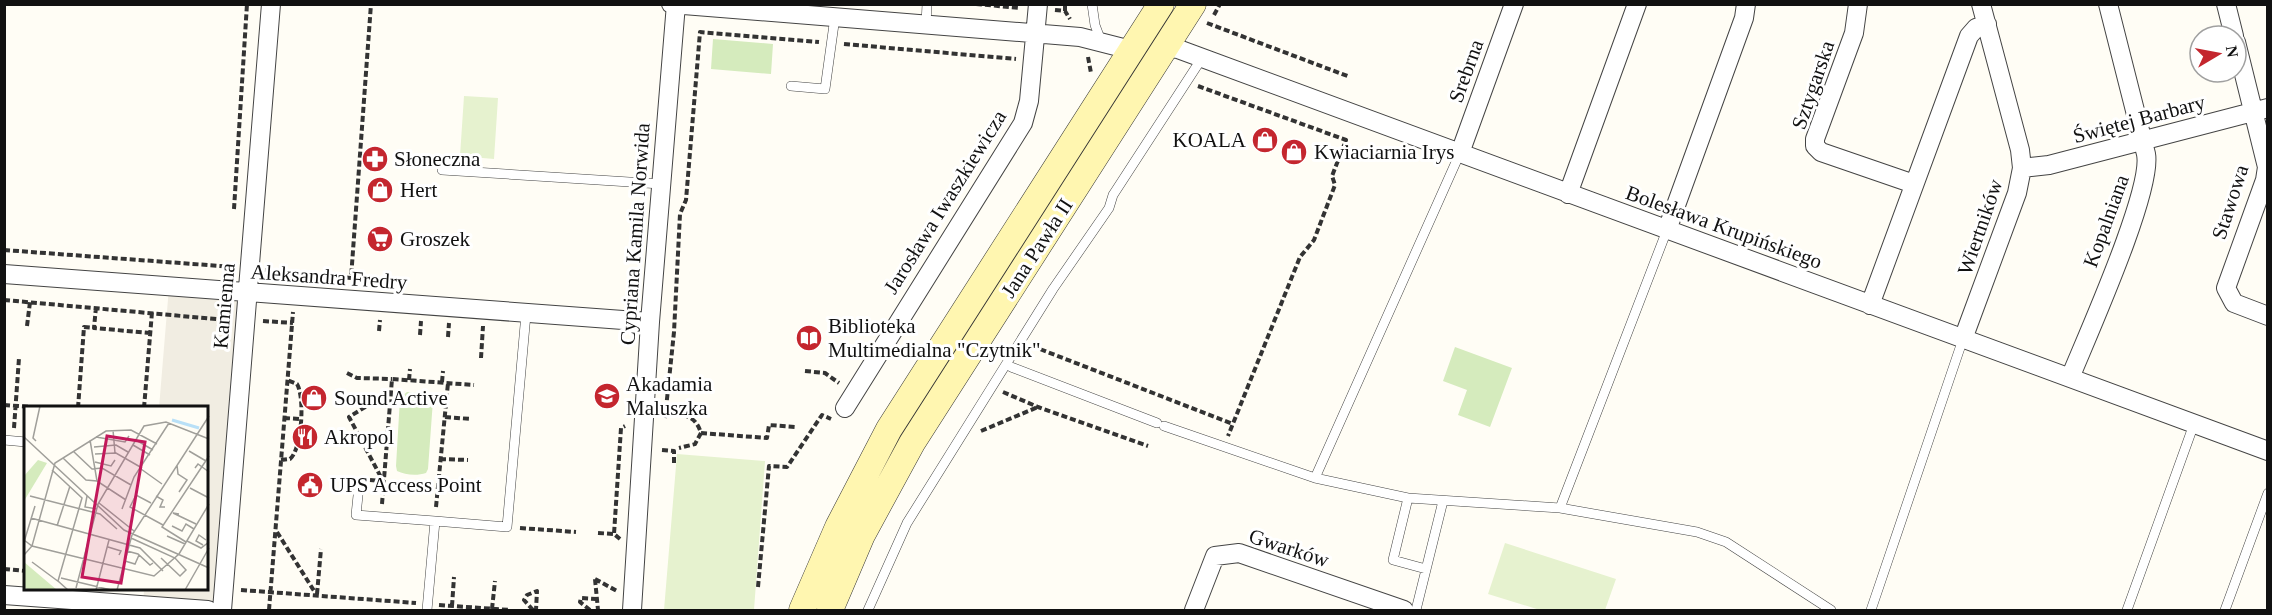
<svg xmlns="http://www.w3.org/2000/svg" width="2272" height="615" viewBox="0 0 2272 615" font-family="Georgia,serif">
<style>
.green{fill:#d5ebbd}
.pitch{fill:#e6f2cf}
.plaza{fill:#f1ede2}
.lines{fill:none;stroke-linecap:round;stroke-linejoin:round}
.lane-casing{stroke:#444;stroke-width:10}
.street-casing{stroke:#444;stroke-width:20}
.secondary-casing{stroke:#333;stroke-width:27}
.path{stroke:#333;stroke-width:4;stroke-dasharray:6 3;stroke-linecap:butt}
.lane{stroke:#fff;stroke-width:9}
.street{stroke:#fff;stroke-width:18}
.secondary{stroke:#fff6b0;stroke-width:26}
.labels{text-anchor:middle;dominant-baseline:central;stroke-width:6;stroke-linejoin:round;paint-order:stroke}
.street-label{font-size:21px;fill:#111;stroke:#fff}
.poi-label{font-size:21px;fill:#111;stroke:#fff;text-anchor:start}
.inset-river{fill:none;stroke:#b9e0f7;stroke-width:3}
.inset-road{fill:none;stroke:#a09f9a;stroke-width:1.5}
.view{fill:#c2185b;fill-opacity:0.15;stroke:#c2185b;stroke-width:3}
.inset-edge{fill:none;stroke:#111;stroke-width:3}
</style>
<rect width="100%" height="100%" fill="#fffdf5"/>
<!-- green -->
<path class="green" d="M713 39 773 44 771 74 711 69Z
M1455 347 1512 368 1490 427 1458 415 1467 390 1443 381Z
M407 392 427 393 433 400 428 469 426 473C417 476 405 475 397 471L396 466 400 398Z"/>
<!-- pitch -->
<path class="pitch" d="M464 96 498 98 494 159 460 156Z
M677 454 765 461 754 610H664Z
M1505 543 1616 579 1605 610H1540L1488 594Z"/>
<!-- plaza -->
<path class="plaza" d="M169 287 248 293 222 610 143 605 144 590H207V408H159Z"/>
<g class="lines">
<defs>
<path id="lane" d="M1092 4 1095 25 1101 41
M926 24 927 4
M791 86 825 89 835 17
M442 170 661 184
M1011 367 1157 423
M1164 426 1315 478 1408 498 1560 508 1697 532 1726 542 1831 610
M4 440 26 442
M1315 478 1460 153
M359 486 356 515 435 521 427 610
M1408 498 1393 560 1426 569
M1560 508 1667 230
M435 521 507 527 526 314
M868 610 907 523 1053 289 1109 208 1113 195 1202 58
M1416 610 1443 501
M1871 610 1963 339
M2127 610 2194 424
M2225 610 2268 493"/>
<path id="street" d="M671 4 1080 37 1131 50
M1858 4 1854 33 1815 139V146L1821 152 1914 184
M2226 4 2234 36
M2236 42 2267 167 2265 180 2226 288 2234 303 2268 316
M1164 47 1178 49 2268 451
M1460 153 1514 4
M2022 168 2049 165 2268 108
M1568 194 1637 4
M1667 230 1744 18 1746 4
M4 274 650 322
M1870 305 1969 36 1976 28 1987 24
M1963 339 2017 193 2022 168 2020 150 1981 4
M2070 378C2087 336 2153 190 2146 154L2108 4
M845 408 1023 123 1029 101 1038 4
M4 595 208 610
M222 610 271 4
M632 610 650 322 676 4
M1194 610 1215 556 1239 553 1404 610"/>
<path id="secondary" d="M802 610 838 527 889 429 1161 4
M830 610 862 535 912 443 1193 4"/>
</defs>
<!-- lane casing -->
<use href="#lane" class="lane-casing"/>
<!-- street casing -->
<use href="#street" class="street-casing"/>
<!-- secondary casing -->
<use href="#secondary" class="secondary-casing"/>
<!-- path -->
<path class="path" d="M976 4 1020 8
M1055 10 1065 11 1070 19
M1065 11V4
M1214 15 1220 4
M1207 23 1350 77
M844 44 1016 59
M1088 57 1091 73
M1198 86 1346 140 1332 176 1335 185 1314 240 1300 257 1228 436
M234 209 247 4
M4 250 234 267
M265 270 351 278 371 4
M4 300 226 320
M96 307 94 328 150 333
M263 321 293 323
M27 326 30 302
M379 331 380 320
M420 335 421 321
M448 337 449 323
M1032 346 1233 424
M481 358 483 326
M805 371 825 373 839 383
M347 373 357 378 392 379
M409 380 410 369
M442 382 443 371
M1003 392 1038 407 1148 446
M4 405 47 408
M78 408 84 327 94 328
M144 408 152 312
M665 412C683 415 695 414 701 433L695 444 679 448
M445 417 471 419
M284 418 300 419
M665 418 674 332 680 214 686 200 700 32 819 42
M14 428 19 358
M981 431 1038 407
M701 433 767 438 769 425 796 427
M662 450 674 451V463
M440 459 468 460
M281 460 290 459C302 449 305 397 297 384L287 380
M370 480 383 481 349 417 391 391
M382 504 392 379 474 385
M436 507 448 383
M520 528 576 532
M277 532 316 594
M598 533 614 534
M620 539 614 534 621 428 625 426
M4 569 26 571
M595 579 598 610
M595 579 617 591
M758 587 769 466 787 467 822 415 831 419
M241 590 416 603
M317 594 321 549
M439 605 510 610
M452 606 454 577
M492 609 495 581
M269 610 293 312
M533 610 524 600 527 595 537 591 536 610
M590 610 580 602 581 598 596 599"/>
<!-- lane -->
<use href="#lane" class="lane"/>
<!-- street -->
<use href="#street" class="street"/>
<!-- secondary -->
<use href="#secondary" class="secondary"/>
</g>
<!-- icons -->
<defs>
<symbol id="shop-disc" viewBox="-11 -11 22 22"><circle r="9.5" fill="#c4262e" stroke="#fff"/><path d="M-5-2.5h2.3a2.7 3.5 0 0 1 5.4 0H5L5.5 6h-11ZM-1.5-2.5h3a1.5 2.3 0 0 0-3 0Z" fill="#fff"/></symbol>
<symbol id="pharmacy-disc" viewBox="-11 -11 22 22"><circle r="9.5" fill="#c4262e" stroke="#fff"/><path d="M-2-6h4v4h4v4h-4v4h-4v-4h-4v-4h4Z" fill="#fff"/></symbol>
<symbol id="supermarket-disc" viewBox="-11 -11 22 22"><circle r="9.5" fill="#c4262e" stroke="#fff"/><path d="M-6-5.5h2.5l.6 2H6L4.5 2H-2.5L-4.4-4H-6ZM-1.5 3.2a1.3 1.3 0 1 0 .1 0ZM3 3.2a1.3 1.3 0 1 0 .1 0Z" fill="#fff"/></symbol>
<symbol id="library-disc" viewBox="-11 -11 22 22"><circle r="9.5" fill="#c4262e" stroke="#fff"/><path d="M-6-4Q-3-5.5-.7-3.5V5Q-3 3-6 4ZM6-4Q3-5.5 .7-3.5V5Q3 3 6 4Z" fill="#fff"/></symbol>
<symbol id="school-disc" viewBox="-11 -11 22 22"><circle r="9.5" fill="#c4262e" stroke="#fff"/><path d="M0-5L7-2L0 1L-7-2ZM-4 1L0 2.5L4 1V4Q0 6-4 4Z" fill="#fff"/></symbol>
<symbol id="restaurant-disc" viewBox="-11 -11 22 22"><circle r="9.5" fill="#c4262e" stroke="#fff"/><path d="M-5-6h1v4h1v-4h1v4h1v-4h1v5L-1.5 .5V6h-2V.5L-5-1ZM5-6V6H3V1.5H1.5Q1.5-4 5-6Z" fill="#fff"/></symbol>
<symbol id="civic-disc" viewBox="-11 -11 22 22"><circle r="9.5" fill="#c4262e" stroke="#fff"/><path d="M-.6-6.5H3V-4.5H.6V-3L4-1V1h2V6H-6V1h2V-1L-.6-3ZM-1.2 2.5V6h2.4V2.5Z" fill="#fff"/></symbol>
</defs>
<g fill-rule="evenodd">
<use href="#shop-disc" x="1250" y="125" width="30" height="30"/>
<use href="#shop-disc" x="1279" y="137" width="30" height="30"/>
<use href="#pharmacy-disc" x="360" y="144" width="30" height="30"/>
<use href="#shop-disc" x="365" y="175" width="30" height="30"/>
<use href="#supermarket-disc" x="365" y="224" width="30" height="30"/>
<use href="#library-disc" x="794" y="323" width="30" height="30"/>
<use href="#school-disc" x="592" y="381" width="30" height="30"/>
<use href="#shop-disc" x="299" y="383" width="30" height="30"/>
<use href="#restaurant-disc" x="290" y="422" width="30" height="30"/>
<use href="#civic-disc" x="295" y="470" width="30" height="30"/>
</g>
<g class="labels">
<!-- street labels -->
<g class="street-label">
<text transform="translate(1466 71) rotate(-70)">Srebrna</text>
<text transform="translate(1813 85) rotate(-71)">Sztygarska</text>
<text transform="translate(2139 119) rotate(-15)">Świętej Barbary</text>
<text transform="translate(945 202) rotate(-58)">Jarosława Iwaszkiewicza</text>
<text transform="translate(2230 202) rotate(-72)">Stawowa</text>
<text transform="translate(2106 221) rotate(-70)">Kopalniana</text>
<text transform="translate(1724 227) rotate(20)">Bolesława Krupińskiego</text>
<text transform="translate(1980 227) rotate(-71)">Wiertników</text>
<text transform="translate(635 234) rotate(-86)">Cypriana Kamila Norwida</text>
<text transform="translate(1037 248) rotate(-57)">Jana Pawła II</text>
<text transform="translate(329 277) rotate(4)">Aleksandra Fredry</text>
<text transform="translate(224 306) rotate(-85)">Kamienna</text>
<text transform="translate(1289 548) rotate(18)">Gwarków</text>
</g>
<!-- poi labels -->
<g class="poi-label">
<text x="1246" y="140" text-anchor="end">KOALA</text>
<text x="1314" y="152">Kwiaciarnia Irys</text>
<text x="394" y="159">Słoneczna</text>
<text x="400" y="190">Hert</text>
<text x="400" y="239">Groszek</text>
<text x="828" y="326">Biblioteka<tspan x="828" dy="24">Multimedialna "Czytnik"</tspan></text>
<text x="626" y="384">Akadamia<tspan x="626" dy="24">Maluszka</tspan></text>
<text x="334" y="398">Sound Active</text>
<text x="324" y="437">Akropol</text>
<text x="330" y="485">UPS Access Point</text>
</g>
</g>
<!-- overview -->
<g transform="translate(24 406)">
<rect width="184" height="184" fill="#fffdf5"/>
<path d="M14 54 23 57 0 95V70ZM0 156 33 184H5L0 181Z" fill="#d5ebbd"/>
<path class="inset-river" d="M148 14 175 22"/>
<path class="inset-road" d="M89 24 91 47M0 31 100 124 185 162M72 31 101 36 105 30M66 34 73 75M112 34 129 44M12 35 9 32 16 0M109 39 126 49M70 41 92 39 104 46M49 45 68 63 78 62 107 79M165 45 182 55M71 48 92 47 118 62M39 52 62 74 73 75 102 94M71 56 87 60 91 54M153 59 154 68 163 74 155 86M171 62 174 58 185 66M117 63 138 78M28 64 58 92 34 175 44 184M166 82 185 92M6 90 76 108 93 123M63 90 61 101 73 103M132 90 139 94 136 101H141M75 97 110 125M127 97 112 89 106 101 139 119M98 103 110 71 145 17M155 108 149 107 172 118M7 112 116 142 139 165M33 120 46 80M148 120 158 125 162 118 170 123M143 130 161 138M107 132 151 152 162 164 156 170 137 152M0 134 8 140 130 170 155 148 185 98M163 135 177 142 185 136M0 136 11 100M162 136 138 121 185 50M179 139 172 135 175 129 182 134M84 141 97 145 95 149M103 145 114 148 126 159 129 157M0 149 8 140 31 57 82 25 107 24 133 38M101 155 111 158 115 149M8 156 35 176M37 172 87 184M52 182 74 98 120 20 142 16 185 33M72 184 85 134M93 184 108 129 185 10M161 184 185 142"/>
<path class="view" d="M83 30 121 36 97 177 58 171Z"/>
<rect width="184" height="184" class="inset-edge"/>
</g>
<!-- border -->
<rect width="2272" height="615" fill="none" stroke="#111111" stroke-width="12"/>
<!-- north arrow -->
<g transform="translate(2218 54) rotate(80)"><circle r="28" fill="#ffffff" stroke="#a0a0a0" stroke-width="1.5"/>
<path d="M0-4.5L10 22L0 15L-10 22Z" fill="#c4262e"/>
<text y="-9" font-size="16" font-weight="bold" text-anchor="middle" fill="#111111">N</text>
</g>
</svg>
